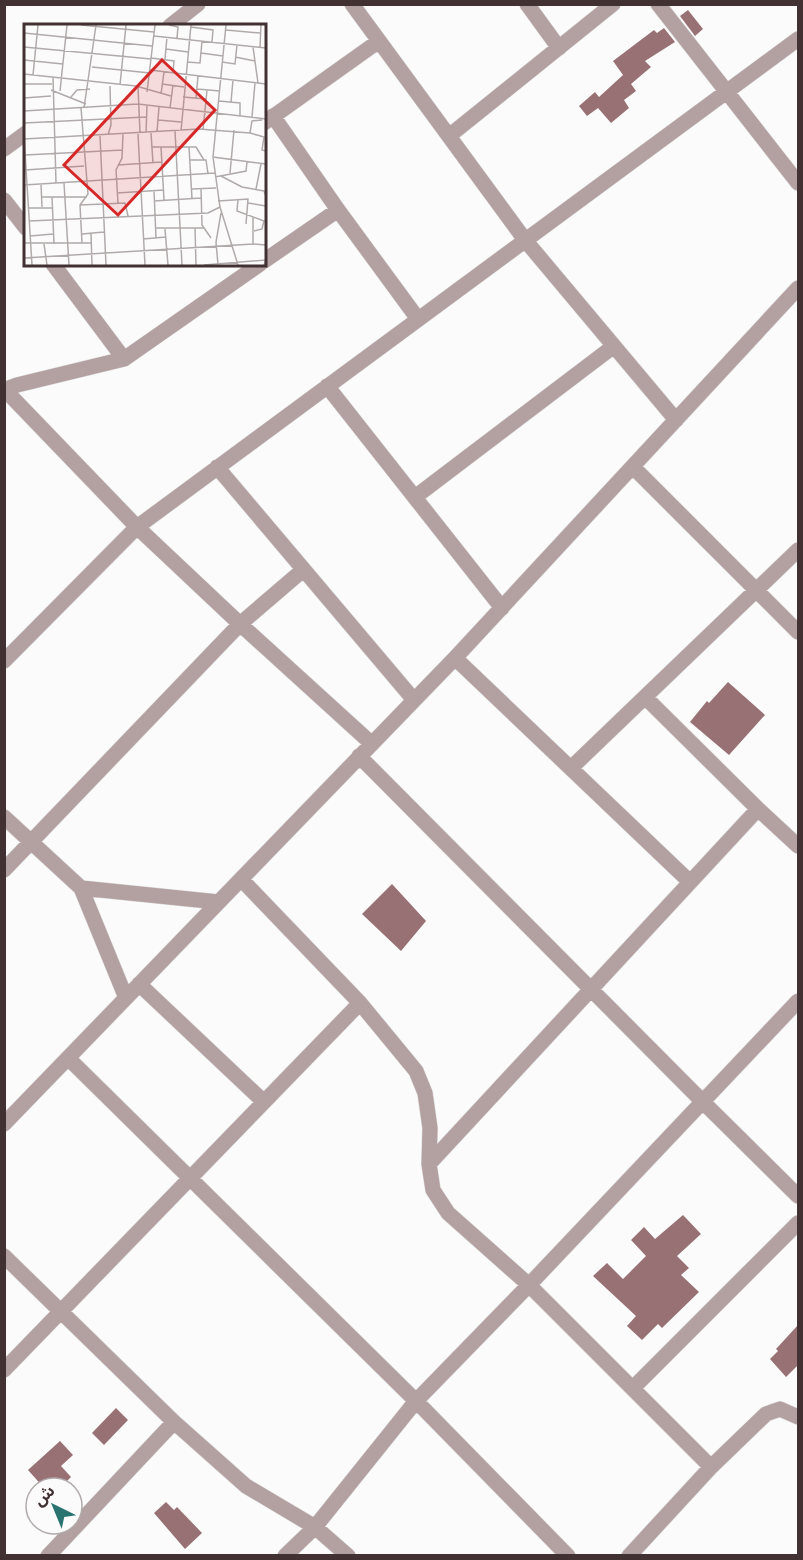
<svg xmlns="http://www.w3.org/2000/svg" width="803" height="1560" viewBox="0 0 803 1560" font-family="'Golos Text','Noto Sans Arabic',sans-serif">
<style>
.building{fill:#987174}
.lines{fill:none;stroke-linecap:round;stroke-linejoin:round}
.minor-casing{stroke:#dad7d7;stroke-width:16}
.minor{stroke:#b3a0a1;stroke-width:15}
.inset-road{fill:none;stroke:#b1aaab;stroke-width:1.5}
.view{fill:#d62828;fill-opacity:0.15;stroke:#d62828;stroke-width:3}
.inset-edge{fill:none;stroke:#423132;stroke-width:3}
</style>
<rect width="100%" height="100%" fill="#fbfbfb"/>
<!-- building -->
<path class="building" d="M688 10 703 29 695 36 680 16Z
M664 28 675 42 645 61 651 67 631 84 636 91 624 100 629 108 611 123 598 108 587 116 579 106 595 92 599 97 623 75 613 61 654 30 657 33Z
M728 682 765 715 729 755 690 722 707 701 709 703Z
M392 884 426 921 401 951 362 914Z
M683 1215 701 1234 677 1256 689 1268 681 1275 699 1292 662 1328 658 1324 642 1340 627 1326 636 1316 593 1276 607 1263 623 1279 646 1256 631 1240 644 1227 655 1239Z
M798 1325V1365L786 1377 770 1359 778 1351 776 1349Z
M116 1408 128 1420 104 1445 92 1433Z
M60 1441 73 1455 61 1466 71 1477 60 1488H44L28 1470Z
M166 1502 174 1510 177 1507 202 1533 185 1549 154 1513Z"/>
<g class="lines">
<defs>
<path id="minor" d="M352 4 525 240 676 420
M527 4 559 48
M658 4 798 183
M170 26 198 4
M273 116 338 210 418 319
M264 123 379 41
M449 136 613 4
M4 149 26 133
M4 200 26 228
M264 261 338 210
M53 264 124 359
M327 386 502 608
M4 390 17 385 124 359 260 264
M5 390 137 527 240 624 372 744
M217 467 414 700
M633 467 798 632
M415 497 614 346
M455 658 690 882
M4 661 137 527 798 39
M645 697 758 809 798 846
M359 756 703 1102 798 1196
M571 768 798 550
M4 817 81 888 126 998
M4 870 240 624 303 570
M241 879 360 1003 416 1071 425 1093 430 1128 429 1164 433 1190 448 1213 529 1285 711 1467
M81 888 218 902
M139 984 264 1102
M68 1058 416 1401 568 1556
M4 1124 455 658 798 288
M429 1164 758 809
M4 1256 174 1422 246 1486 315 1527 348 1556
M4 1370 360 1003
M633 1388 798 1223
M48 1556 174 1422
M285 1556 315 1527 416 1401 529 1285 798 1001
M629 1556 711 1467 766 1414 780 1409 798 1417"/>
</defs>
<!-- minor casing -->
<use href="#minor" class="minor-casing"/>
<!-- minor -->
<use href="#minor" class="minor"/>
</g>
<!-- overview -->
<g transform="translate(24 24)">
<rect width="242" height="242" fill="#fbfbfb"/>
<path class="inset-road" d="M57 1 130 8M145 1 154 3 153 14M202 1 189 133 242 140M167 3 189 6 188 18M202 6 236 9M0 9 128 22M130 12 242 24M0 23 127 35M229 23 234 59M236 23 237 1M142 25 164 28M177 29 199 32M211 33 231 37M127 34 150 37 149 49M141 35 143 13M0 36 39 40M163 38 176 39 178 17M198 38 211 40 213 21M68 43 126 49M126 46 242 60M0 50 112 62 147 72M9 51 14 1M29 53 32 159M0 60H28M138 60 160 63M96 61 102 1M114 63 116 109M173 65 196 67M27 66 62 80M36 67 43 1M123 68 131 1M137 70 140 48M47 73 53 66 66 65M159 73 182 75M0 74 27 72M172 74 174 52M195 77 216 79V92M207 78 209 56M57 84 64 170 56 181 58 219M60 84 72 1M146 84 149 61M0 87 114 80 242 95M228 93 231 59M134 96 157 98M238 96 228 97 226 109 240 113 238 126 242 127M0 99 122 93M179 106 183 66M151 107 158 241M157 107 167 1M133 108 135 83M122 109 123 81M127 109 129 139M114 110 121 241M84 111 87 101 86 62M0 112 8 241M76 112 82 241M0 115 175 105 226 109M128 123H172L180 136M137 123 140 176M165 123 168 175M1 131 99 126M189 133 196 183 214 241M166 136H182L184 150M94 141 138 138M1 146 60 142M206 149 210 106M197 152 218 163 240 167 242 172M191 153 222 147 223 138M40 159 45 241M17 160 18 183M0 161 191 149M168 165 192 164M177 165 178 201 187 214M232 165 237 140M130 167 132 214M93 169 140 166M18 173H63M28 173 30 220M214 175 213 187 240 197 238 205 230 207M130 177 177 174M194 177 224 175 222 200M94 179 92 146 98 134 99 110M224 179 242 182M56 181 101 179 104 192M5 184H28M229 193V220L242 221M5 197 184 189 196 183M132 204H180M171 204 172 241M141 205 144 241M67 209 68 241M58 210 80 208M6 212 29 210M119 215 142 213M0 219H67M20 220 23 241M0 234 229 220M180 241 242 236 240 241M194 241 192 218 197 189"/>
<path class="view" d="M138 36 191 86 94 191 40 141Z"/>
<rect width="242" height="242" class="inset-edge"/>
</g>
<!-- border -->
<rect width="803" height="1560" fill="none" stroke="#423132" stroke-width="12"/>
<!-- north arrow -->
<g transform="translate(54 1506) rotate(317)"><circle r="28" fill="#fbfbfb" stroke="#b1aaab" stroke-width="1.5"/>
<path d="M0-4.5L10 22L0 15L-10 22Z" fill="#297371"/>
<text y="-9" font-size="16" font-weight="bold" text-anchor="middle" fill="#423132">ش</text>
</g>
</svg>
